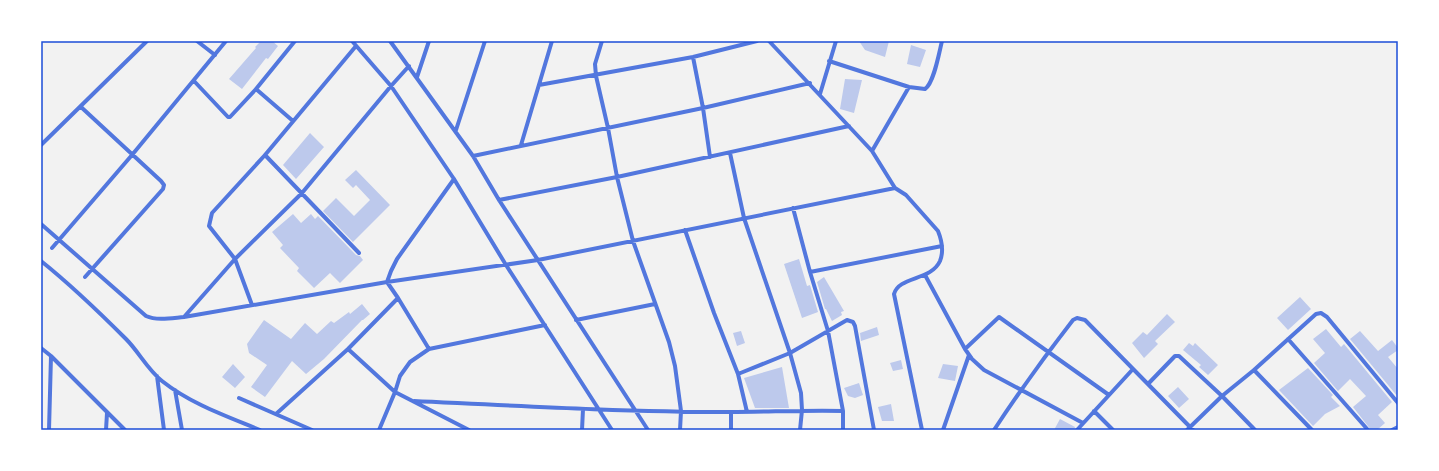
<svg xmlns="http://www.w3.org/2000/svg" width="1439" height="471" viewBox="0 0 1439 471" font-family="Arial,sans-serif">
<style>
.building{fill:#bdc9ec}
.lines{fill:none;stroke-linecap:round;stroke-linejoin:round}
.minor{stroke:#5277de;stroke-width:4}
.neatline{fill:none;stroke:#1d4ed8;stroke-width:1.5}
</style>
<rect width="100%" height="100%" fill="#f2f2f2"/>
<!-- building -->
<path class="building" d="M261 41H272L278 46 268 59 266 58 242 89 229 79 256 48 255 47Z
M859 41H889L885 57 865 50Z
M911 45 926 50 920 67 907 64Z
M845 79 862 80 854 113 840 109Z
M310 133 324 147 296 179 283 165Z
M356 170 390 205 353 242 323 211 336 198 354 216 370 200 356 185 353 188 345 180Z
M293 214 301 223 311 214 315 219 318 216 356 255 360 256 363 260 340 283 330 273 314 288 297 271 299 268 280 248 283 245 272 232Z
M799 259 807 286 810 285 818 312 802 318 784 264Z
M824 277 844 311 841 312 842 315 832 321 826 309H825L817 282Z
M1300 297 1311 309 1288 330 1277 318Z
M362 304 370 314 363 320H362L324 359 306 374 292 361 265 397 251 387 267 365 249 353 247 344 264 320 291 339 305 323 317 334 331 321 334 323 349 312 350 314Z
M1167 314 1175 322 1155 341 1158 344 1144 358 1132 343 1143 332 1147 335Z
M877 327 879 335 861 341 860 333Z
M1326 329 1341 347 1344 344 1392 402 1378 415 1385 423 1377 430H1371L1353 407 1366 396 1350 379 1338 391 1314 363 1325 353 1313 339Z
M741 331 745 343 737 346 733 333Z
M1360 331 1378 351 1392 340 1398 348V350L1388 357 1398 369V397L1350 339Z
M1189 343 1193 346 1195 343 1218 365 1208 375 1199 367 1201 365 1183 350Z
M901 360 903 369 893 371 890 363Z
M233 364 245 377 235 388 222 377Z
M943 364 958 366 955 381 938 378Z
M782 367 789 408H755L744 378Z
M1308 368 1333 395 1331 397 1340 406 1325 414 1313 426 1279 390Z
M859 383 863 395 855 398 848 396 844 388Z
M1178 387 1189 399 1179 408 1168 396Z
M891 404 894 421H882L878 407Z
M1060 419 1075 427 1074 430H1054Z"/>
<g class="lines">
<!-- minor -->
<path class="minor" d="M197 41 215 55
M352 41 391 86 454 179 506 265 612 430
M390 41 473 156 499 200 648 430
M602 41 595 64 596 76 608 128 617 177 633 241 669 342 675 366 681 411 680 430
M769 41 872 151 895 188 906 195 938 231C942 241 944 251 940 261 931 281 899 276 894 294L922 430
M693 57 703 108 710 157
M829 61 909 87 925 89C934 83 939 53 942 41
M417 77 429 41
M194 81 228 117H230L256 89
M539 85 693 57 757 41
M820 94 836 41
M81 107 161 181 164 185 163 189 85 277
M293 121 256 89 295 41
M456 130 485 41
M41 145 147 41
M521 145 552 41
M872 151 909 87
M730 153 744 218 790 353 801 393 802 410 800 430
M265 155 359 253
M473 156 703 108 810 83
M499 200 617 177 849 126
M793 208 810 272 828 331 843 411V430
M41 224 146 316C157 321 172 318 184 317L387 282 538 260 895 188
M685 230 714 313 738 374 747 412
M52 248 132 155 226 41
M41 261C71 285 99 312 126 339 139 352 147 369 162 381 191 404 226 416 260 430
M810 272 942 246
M925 275 965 349 972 359 984 370 1083 423
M252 305 235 259 209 226 212 213 265 155 356 46
M184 317 235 259 302 193 391 86 409 66
M576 320 655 304
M1288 339 1368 430
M41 348 51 356 125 430
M348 349 395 392 469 430
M429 349 398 298 387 282 391 271 397 259 454 179
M965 349 999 317 1109 395
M1254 370 1312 430
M738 374 790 353 847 320 853 322 855 326 874 430
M157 376 164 430
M1148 384 1175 356H1179L1222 396 1255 430
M175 390 182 430
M239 398 312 430
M414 401C519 406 625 412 730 412 768 412 805 410 843 411
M1094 411 1113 430
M276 414 348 349 398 298
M49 430 51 356
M106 430 107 413
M379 430 395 392 400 376 410 362 429 349 545 325
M582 430 583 409
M731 430V412
M943 430 969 355
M994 430C1019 392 1045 356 1073 320L1077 318 1085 320 1193 430
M1077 430 1133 369
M1187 430 1222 396 1254 370 1316 314 1321 313 1327 317 1398 403
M1392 430 1398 427"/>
</g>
<!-- border -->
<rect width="1439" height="471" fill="none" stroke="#ffffff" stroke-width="84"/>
<rect x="42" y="42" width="1355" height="387" class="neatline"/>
</svg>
